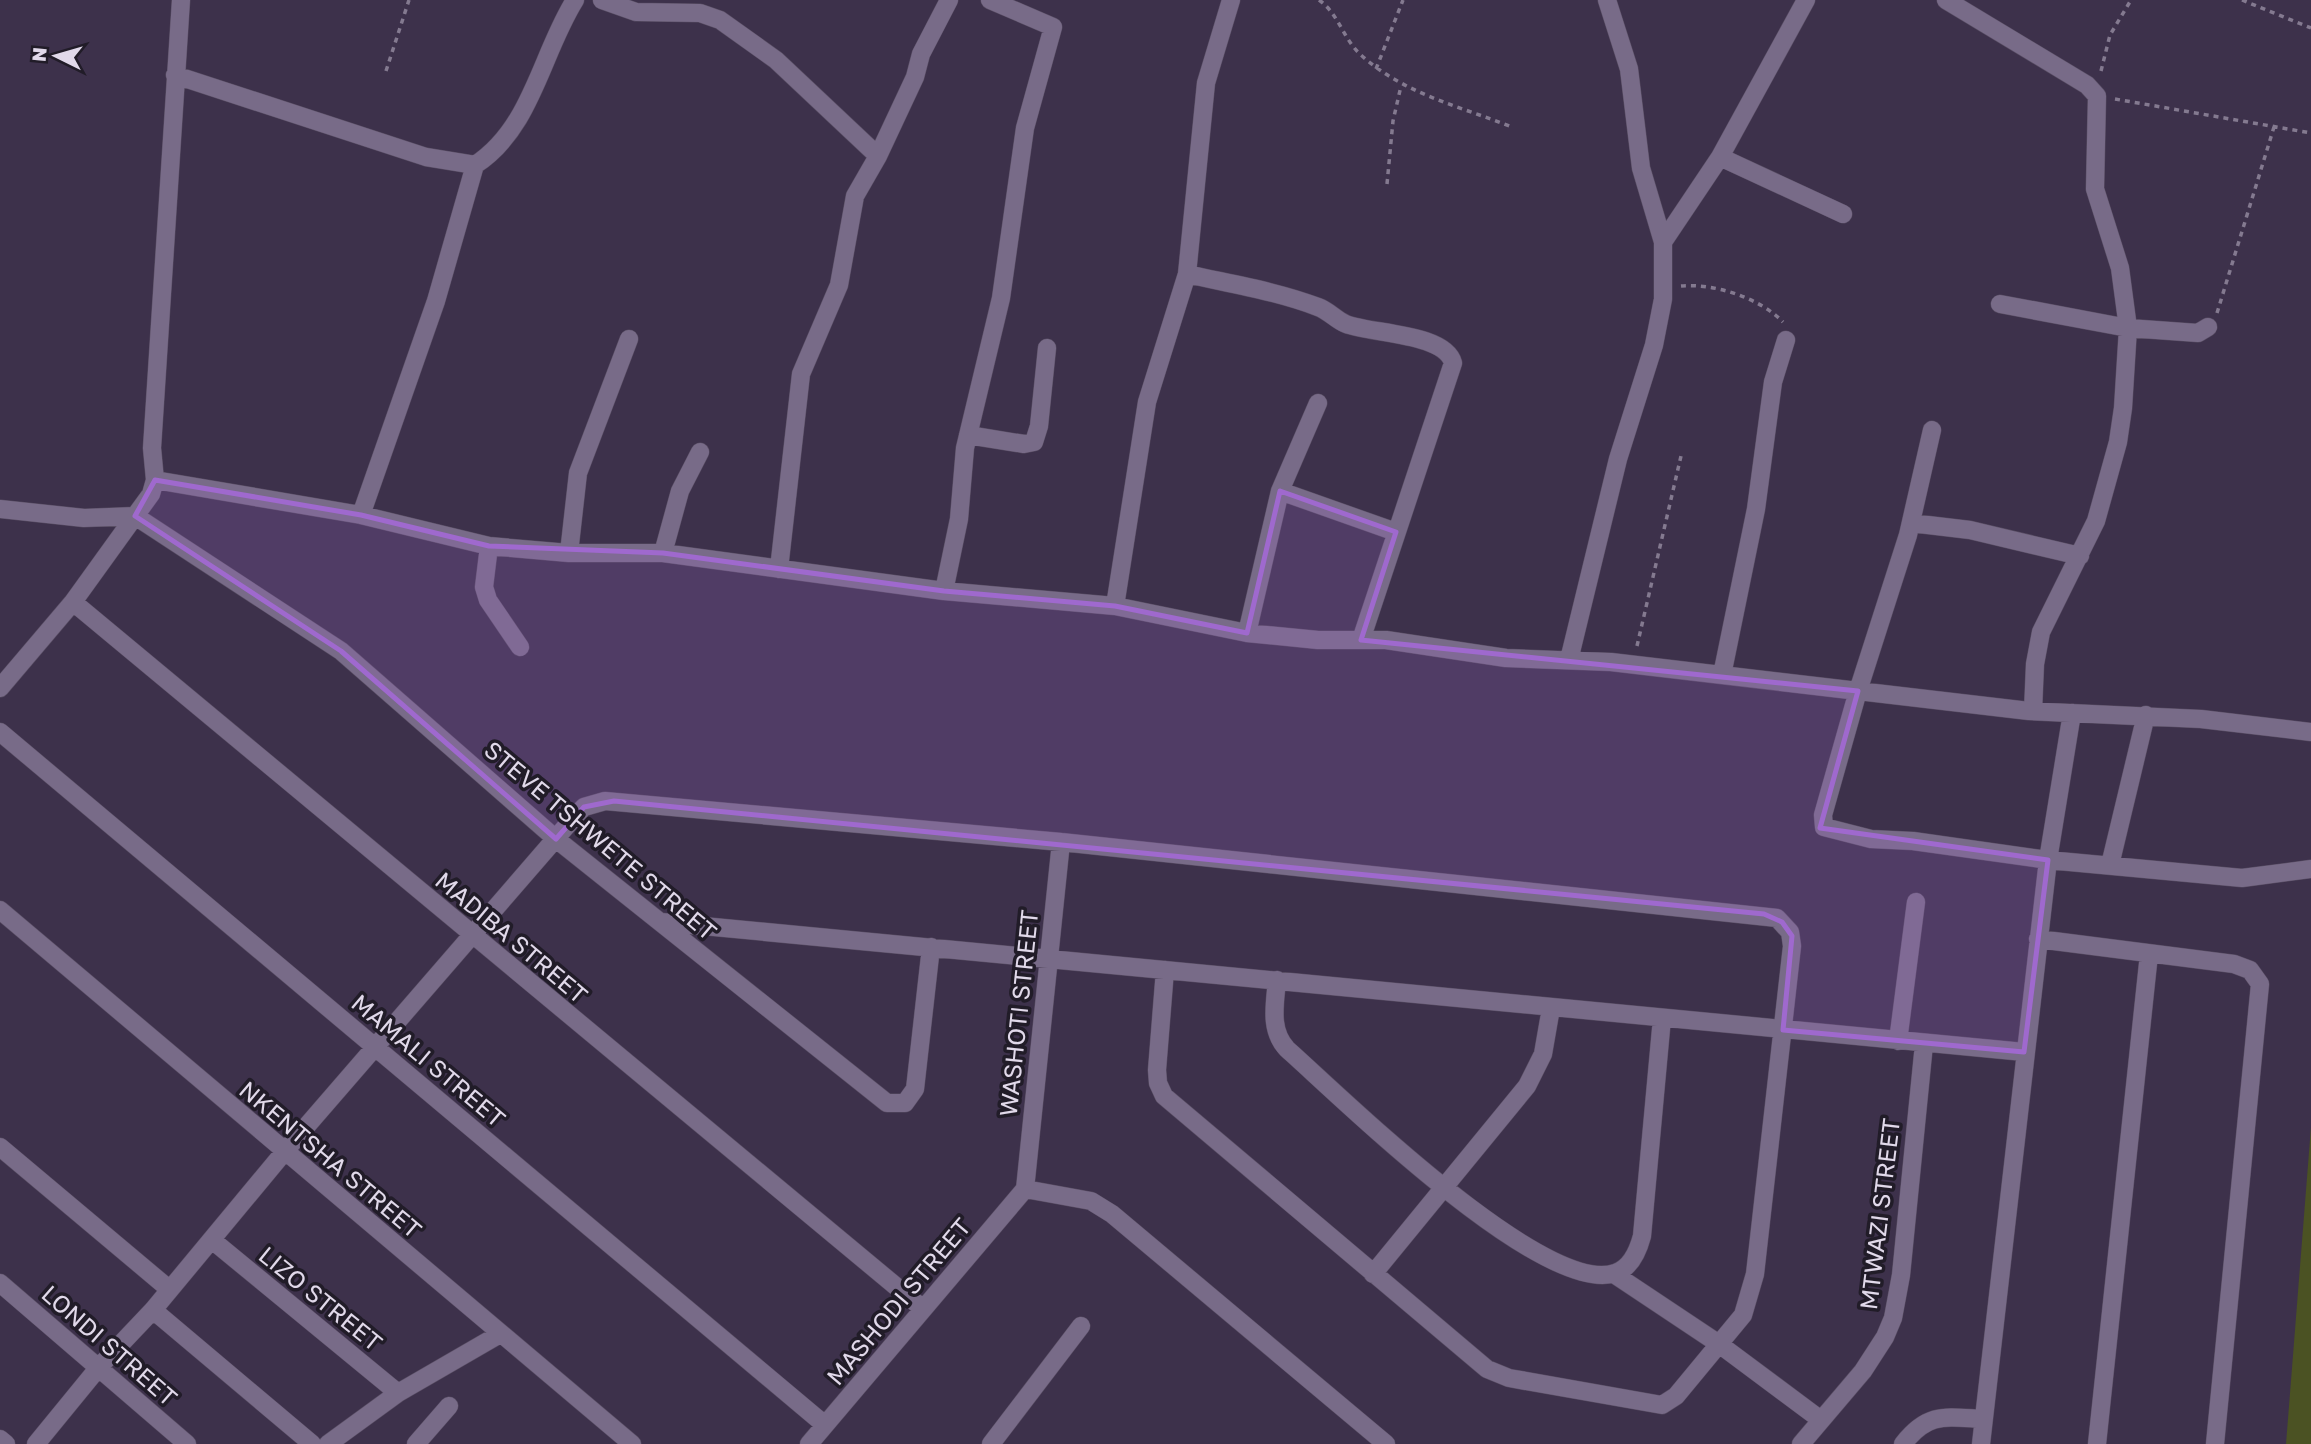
<svg xmlns="http://www.w3.org/2000/svg" width="2311" height="1444" viewBox="0 0 2311 1444" font-family="'Golos Text',sans-serif">
<style>
.green{fill:#4b5223}
.lines{fill:none;stroke-linecap:round;stroke-linejoin:round}
.minor-casing{stroke:#594e64;stroke-width:19}
.path{stroke:#847a90;stroke-width:3.5;stroke-dasharray:5 5;stroke-linecap:butt}
.minor{stroke:#786b88;stroke-width:18}
.marked{fill:#9f69ce;fill-opacity:0.2;stroke:#9f69ce;stroke-width:5;stroke-linejoin:round}
.labels{text-anchor:middle;dominant-baseline:central;stroke-width:7;stroke-linejoin:round;paint-order:stroke}
.street-label{font-size:24px;fill:#e1d9ea;stroke:#211c28}
</style>
<rect width="100%" height="100%" fill="#3d314b"/>
<!-- green -->
<path class="green" d="M2311 1127V1444H2286Z"/>
<g class="lines">
<defs>
<path id="minor" d="M602 0 636 12 700 13 720 20 776 60 878 156
M1946 0 2087 85 2097 96 2095 189 2120 268 2128 328 2123 408 2118 442 2096 521 2041 632 2035 664 2033 711
M175 75 426 157 475 165C532 128 541 54 575 0
M1720 157 1843 214
M1663 242 1720 157 1806 0
M1187 274C1231 284 1276 291 1318 307 1329 311 1336 320 1346 324 1371 334 1445 333 1453 363L1361 640
M2000 304 2128 328 2198 333 2208 327
M1932 430 1908 535 1858 691 1823 815 1824 827 1871 839 1913 841 2048 860 2242 878 2311 869
M968 435 1024 444 1034 442 1039 426 1047 348
M155 480 152 448 181 0
M1280 491 1396 532
M0 509 84 518 135 516 151 494 155 480 361 515 489 546 569 553H663L944 591 1115 606 1247 633 1318 640H1386L1506 658 1611 662 2029 711 2201 719 2311 732
M361 515 436 301 475 165
M1911 523 1970 530 2080 556
M489 546 484 587 488 600 520 647
M569 553 578 473 629 339
M663 553 680 491 700 452
M779 569 801 374 839 285 855 196 878 156 915 77 921 54 949 0
M944 591 959 519 965 448 1001 298 1025 128 1053 27 990 0
M73 602 922 1308
M1115 606 1147 402 1187 274 1206 83 1231 0
M1247 633 1280 491 1318 403
M1569 660 1618 459 1654 345 1663 299V242L1641 168 1629 69 1607 0
M1722 675 1756 509 1773 382 1786 340
M0 688 73 602 135 516 341 651 556 839 887 1103H905L915 1089 931 947
M0 732 825 1425
M2110 865 2146 715
M0 910 632 1444
M661 922 2024 1052
M2038 939 2234 964 2250 970 2260 984 2215 1444
M1277 980C1275 1004 1269 1030 1287 1049 1341 1097 1544 1297 1615 1273 1631 1268 1638 1251 1642 1236L1662 1018
M1898 1041 1916 902
M0 1147 169 1289
M1025 1189 1091 1201 1112 1214 1386 1444
M1025 1189 1061 842
M212 1240 398 1393
M1373 1274 1527 1086 1543 1054 1551 1008
M1614 1274 1719 1344 1821 1420
M0 1283 187 1444
M153 1310 312 1444
M0 1439 6 1444
M36 1444 99 1367 153 1310 285 1151 576 815 584 807 605 801 1061 842 1777 918 1790 932 1792 946 1755 1274 1743 1315 1676 1396 1662 1405 1509 1378 1487 1369 1164 1096 1158 1083 1157 1070 1165 970
M328 1444 398 1393 500 1334
M416 1444 449 1406
M809 1444 1025 1189
M991 1444 1081 1326
M1801 1444 1863 1371 1885 1337 1893 1318 1901 1275 1924 1044
M1903 1444C1928 1412 1945 1417 1982 1419
M1981 1444 2048 860 2072 713
M2097 1444 2149 954"/>
</defs>
<!-- minor casing -->
<use href="#minor" class="minor-casing"/>
<!-- path -->
<path class="path" d="M1319 0C1339 14 1343 39 1361 55 1404 94 1459 106 1512 127
M2242 0 2311 28
M1376 69 1403 0
M386 71 409 0
M2101 71 2110 35 2131 0
M2115 99 2311 133
M1387 184 1393 121 1401 86
M1681 286C1714 283 1760 298 1783 322
M2217 313 2274 127
M1637 646 1681 456"/>
<!-- minor -->
<use href="#minor" class="minor"/>
</g>
<!-- marked area -->
<path class="marked" d="M155 480 361 515 489 546 663 553 944 591 1115 606 1247 633 1280 491 1396 532 1361 640 1858 691 1820 828 2048 860 2024 1052 1783 1030 1792 936 1782 922 1764 914 614 801 584 807 556 839 341 651 135 516Z"/>
<g class="labels">
<!-- street labels -->
<g class="street-label">
<text transform="translate(601 840) rotate(40)">STEVE TSHWETE STREET</text>
<text transform="translate(512 937) rotate(40)">MADIBA STREET</text>
<text transform="translate(1018 1013) rotate(-84)">WASHOTI STREET</text>
<text transform="translate(429 1060) rotate(40)">MAMALI STREET</text>
<text transform="translate(331 1159) rotate(40)">NKENTSHA STREET</text>
<text transform="translate(1879 1214) rotate(-83)">MTWAZI STREET</text>
<text transform="translate(321 1298) rotate(39)">LIZO STREET</text>
<text transform="translate(898 1301) rotate(-50)">MASHODI STREET</text>
<text transform="translate(110 1345) rotate(41)">LONDI STREET</text>
</g>
</g>
<!-- north arrow -->
<g transform="translate(56 56) rotate(275)" stroke="#211c28" stroke-width="5" paint-order="stroke">
<path d="M0-5L12 26L0 18L-12 26Z" fill="#e1d9ea"/>
<text y="-10" font-size="19" font-weight="bold" text-anchor="middle" fill="#e1d9ea">N</text>
</g>
</svg>
